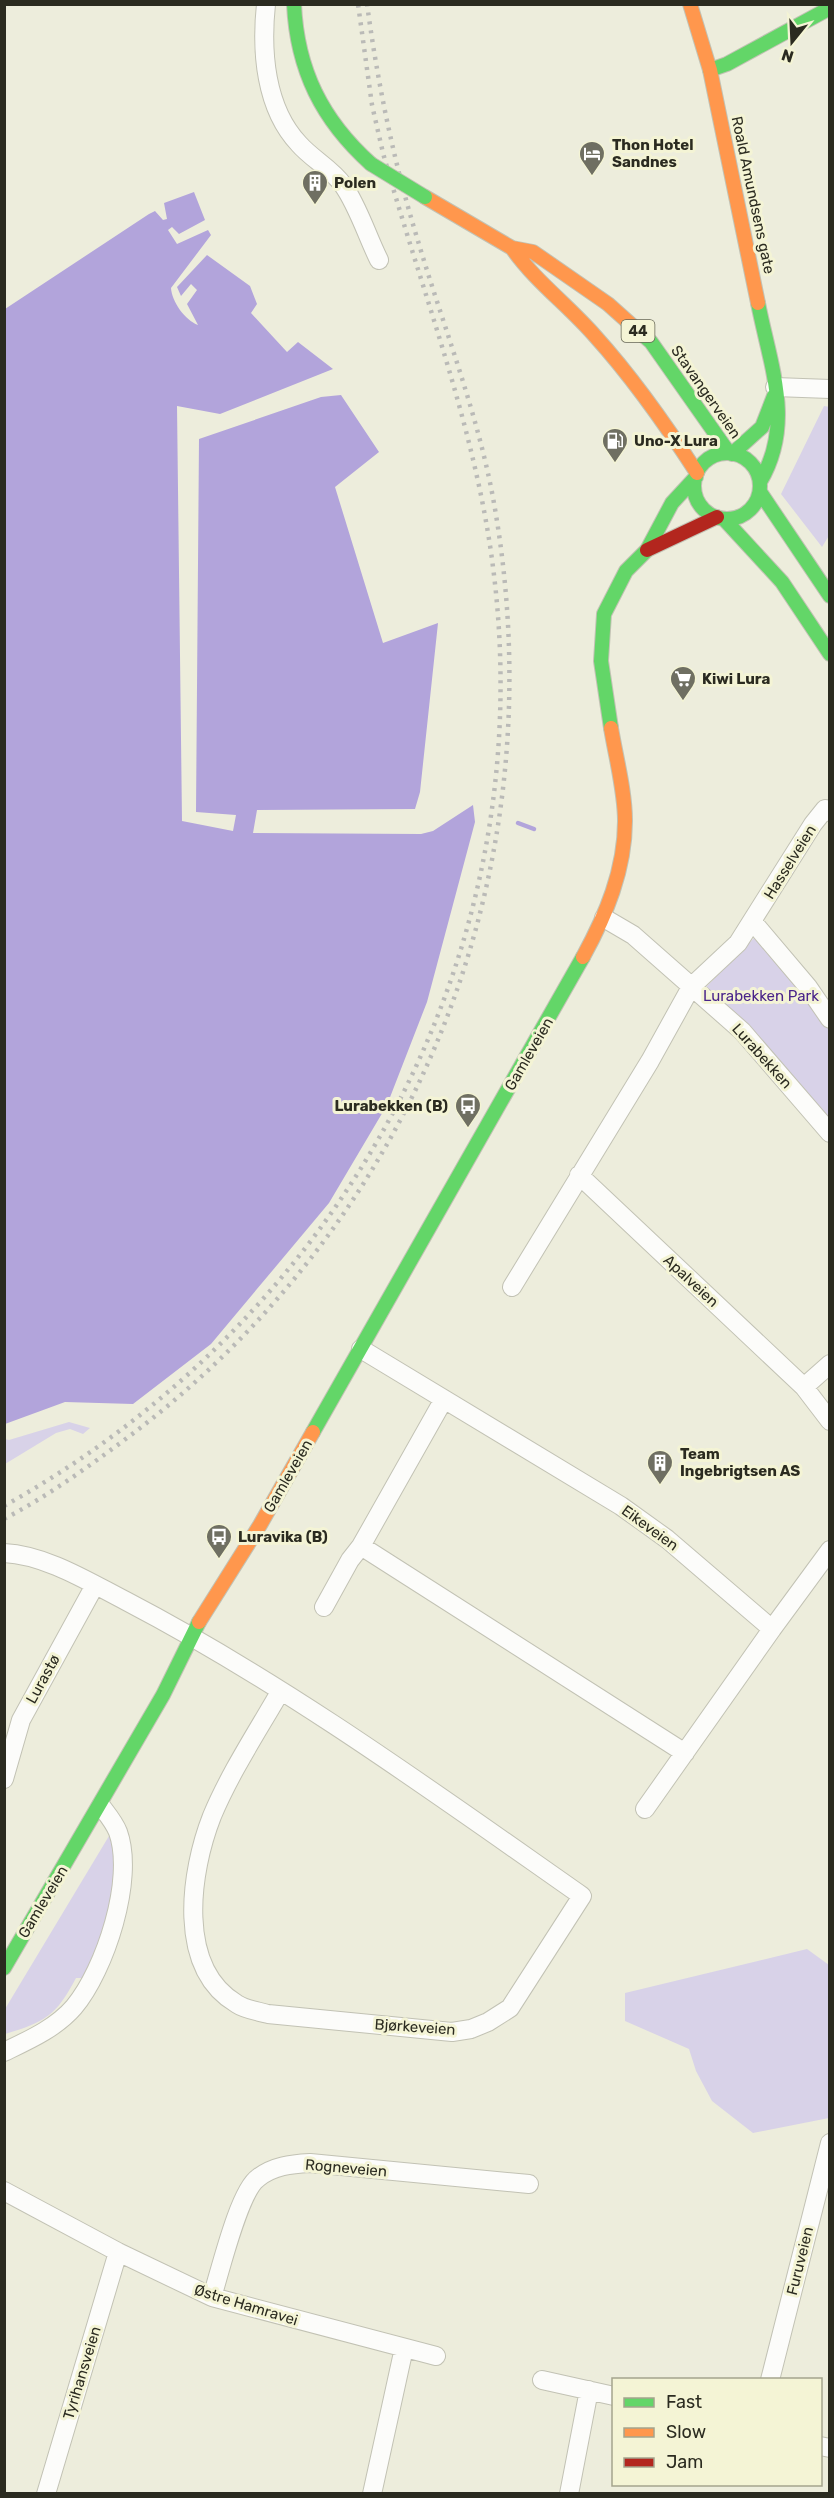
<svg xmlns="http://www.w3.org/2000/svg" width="834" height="2498" viewBox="0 0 834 2498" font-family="Rubik,sans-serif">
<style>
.green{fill:#d8d2e8}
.water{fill:#b2a4db}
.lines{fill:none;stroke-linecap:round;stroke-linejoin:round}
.stream{stroke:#b2a4db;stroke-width:4.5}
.street-casing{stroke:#c2c2b4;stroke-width:20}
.fast-casing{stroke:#c2c2b4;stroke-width:16}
.slow-casing{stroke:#c2c2b4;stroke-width:16}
.jam-casing{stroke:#c2c2b4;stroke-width:16}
.street{stroke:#fcfcfa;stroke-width:18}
.fast{stroke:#63d668;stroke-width:14}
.slow{stroke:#ff974d;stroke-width:14}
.jam{stroke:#b3261e;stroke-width:14}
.rail{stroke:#babab7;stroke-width:4.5;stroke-dasharray:3 6;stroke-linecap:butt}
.fast-bridge-casing{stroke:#c2c2b4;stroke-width:16;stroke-linecap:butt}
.fast-bridge{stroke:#63d668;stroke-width:14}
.labels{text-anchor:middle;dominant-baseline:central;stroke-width:6;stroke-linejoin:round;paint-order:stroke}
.shield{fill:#f4f4d5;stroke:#676756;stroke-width:1.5}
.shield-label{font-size:14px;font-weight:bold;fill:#2b2b20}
.poi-label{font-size:15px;font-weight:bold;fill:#2b2b20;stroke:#f4f4d5;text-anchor:start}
.street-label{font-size:15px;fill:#2b2b20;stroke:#f4f4d5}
.park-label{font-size:15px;fill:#49248a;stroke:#f4f4d5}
</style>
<rect width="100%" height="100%" fill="#ededdc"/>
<!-- green -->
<path class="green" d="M824 406 830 407V534L822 547 781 494Z
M754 938 815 1004 829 1028V1126L706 987Z
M69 1422 90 1428 83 1434 70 1429 56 1433 5 1464V1439L9 1440Z
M112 1831C123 1891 108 1923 85 1978H76C56 2016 45 2022 5 2034V2009Z
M807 1949 829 1965V2118L753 2133 712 2101 696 2071 689 2049 625 2021V1993Z"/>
<!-- water -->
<path class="water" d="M194 192 205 220 179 234 172 227 168 230 177 244 208 230 211 235 171 288C172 302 185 320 198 325L187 304 197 290 191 284 181 296 177 287 207 255 250 286 257 304 251 313 287 352 298 342 333 369 220 414 177 406 182 821 233 831 236 815 196 812 199 439 321 397 341 395 379 452 335 487 383 643 438 623 420 792 415 809 257 810 253 833 421 834 433 831 473 805 475 822 427 1002 387 1105 329 1203 211 1344 133 1404 65 1402 5 1424V309L149 214 155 211 163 220 167 219 164 203Z"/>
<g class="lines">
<!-- stream -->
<path class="stream" d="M518 823 534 829"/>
<defs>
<path id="street" d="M266 4C261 51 265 108 299 144 312 159 332 169 343 185 358 206 367 236 379 260
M775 387 830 389
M604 918 633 935 742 1031 830 1133
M753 922 808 987 830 1019
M579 1175 804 1387 830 1421
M512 1287 650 1061 691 987 738 943 813 824 825 809 830 812
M361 1349 621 1506 667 1539 772 1629 830 1550
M804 1387 830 1364
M444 1399 361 1546 685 1753
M4 1553C46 1555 89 1582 126 1601 285 1684 435 1793 582 1896L510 2008 488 2022 471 2029 452 2032 268 2014C258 2011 246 2010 237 2004 176 1968 190 1872 212 1816 230 1773 257 1732 280 1692
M324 1607 350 1560 361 1546
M4 1779 21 1720 95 1585
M645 1809 772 1629
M4 2052C29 2040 56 2028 74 2007 105 1970 135 1879 118 1832 114 1822 107 1814 101 1806
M4 2191 118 2252 212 2297 436 2356
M212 2297C220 2272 239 2191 258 2178 273 2166 291 2164 310 2163L529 2184
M542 2380 614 2396
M770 2380 830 2143
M820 2446 830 2448
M46 2494 118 2252
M372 2494 404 2348
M569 2494 589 2390"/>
<path id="fast" d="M294 4C297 70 322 120 371 164
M710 70 727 64 830 8
M758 303C770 365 795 423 760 482
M636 329 651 342 729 453
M694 486a33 33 0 1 1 66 0a33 33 0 1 1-66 0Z
M732 454 762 427 774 396
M760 492 830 596
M724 519 782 582 830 654
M611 728 601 661 604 614 626 571 647 550 672 503 696 477
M313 1432 583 957
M4 1968 163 1695 199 1622"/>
<path id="slow" d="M690 4 710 70 758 303
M425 197 512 248 533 252 608 304 636 329
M512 248C535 281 568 305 595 336 633 378 666 425 697 473
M583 957C606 915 625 870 625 821 625 791 616 758 611 728
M199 1622 260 1525 313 1432"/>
<path id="jam" d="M647 550 717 517"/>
</defs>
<!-- street casing -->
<use href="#street" class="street-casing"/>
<!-- fast casing -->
<use href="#fast" class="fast-casing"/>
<!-- slow casing -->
<use href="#slow" class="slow-casing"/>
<!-- jam casing -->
<use href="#jam" class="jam-casing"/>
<!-- street -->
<use href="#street" class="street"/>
<!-- fast -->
<use href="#fast" class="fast"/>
<!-- slow -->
<use href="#slow" class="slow"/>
<!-- jam -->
<use href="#jam" class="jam"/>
<!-- rail -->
<path class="rail" d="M4 1506C341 1318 543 955 493 567 475 425 421 290 383 153L372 105 358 4
M4 1519C48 1496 88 1467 127 1438 417 1221 555 872 496 515 481 421 445 332 418 241 394 163 378 85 367 4"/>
<defs>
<path id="fast-bridge" d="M371 164 425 197"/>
</defs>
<!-- fast-bridge casing -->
<use href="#fast-bridge" class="fast-bridge-casing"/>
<!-- fast-bridge -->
<use href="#fast-bridge" class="fast-bridge"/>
</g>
<!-- icons -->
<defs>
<symbol id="hotel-pin" viewBox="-11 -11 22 30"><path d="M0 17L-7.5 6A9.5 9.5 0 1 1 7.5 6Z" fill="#6f6f62" stroke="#f4f4d5"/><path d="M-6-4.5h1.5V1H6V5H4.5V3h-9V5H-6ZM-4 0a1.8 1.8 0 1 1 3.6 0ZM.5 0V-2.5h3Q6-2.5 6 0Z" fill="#fff"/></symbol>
<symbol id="building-pin" viewBox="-11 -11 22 30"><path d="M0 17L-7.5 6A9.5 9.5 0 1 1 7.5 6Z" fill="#6f6f62" stroke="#f4f4d5"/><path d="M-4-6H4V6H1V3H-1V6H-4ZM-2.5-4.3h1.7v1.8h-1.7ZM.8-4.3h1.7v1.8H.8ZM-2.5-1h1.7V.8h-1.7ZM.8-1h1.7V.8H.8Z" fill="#fff"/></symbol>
<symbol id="fuel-pin" viewBox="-11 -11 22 30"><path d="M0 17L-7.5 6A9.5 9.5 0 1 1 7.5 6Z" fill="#6f6f62" stroke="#f4f4d5"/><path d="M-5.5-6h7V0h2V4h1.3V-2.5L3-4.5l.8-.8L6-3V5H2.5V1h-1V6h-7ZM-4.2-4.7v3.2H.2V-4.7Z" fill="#fff"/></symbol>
<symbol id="supermarket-pin" viewBox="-11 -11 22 30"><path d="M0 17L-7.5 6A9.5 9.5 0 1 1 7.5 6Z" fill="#6f6f62" stroke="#f4f4d5"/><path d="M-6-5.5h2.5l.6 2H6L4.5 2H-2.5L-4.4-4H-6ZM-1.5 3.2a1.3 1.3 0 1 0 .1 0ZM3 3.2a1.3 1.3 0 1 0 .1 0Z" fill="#fff"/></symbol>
<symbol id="bus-pin" viewBox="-11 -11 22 30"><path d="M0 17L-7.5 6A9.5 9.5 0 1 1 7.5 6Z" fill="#6f6f62" stroke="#f4f4d5"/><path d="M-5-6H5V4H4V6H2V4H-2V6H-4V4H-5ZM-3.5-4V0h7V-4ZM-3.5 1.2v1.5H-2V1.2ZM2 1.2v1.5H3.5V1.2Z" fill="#fff"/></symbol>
</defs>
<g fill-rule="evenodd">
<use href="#hotel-pin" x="577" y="139" width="30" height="40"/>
<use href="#building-pin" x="300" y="168" width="30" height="40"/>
<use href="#fuel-pin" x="600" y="426" width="30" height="40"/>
<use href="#supermarket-pin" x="668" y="664" width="30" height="40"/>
<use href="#bus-pin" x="453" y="1091" width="30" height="40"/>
<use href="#building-pin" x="645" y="1448" width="30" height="40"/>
<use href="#bus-pin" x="204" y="1522" width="30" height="40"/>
</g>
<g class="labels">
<!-- shield labels -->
<rect class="shield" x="621.5" y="320" width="33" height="22" rx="4.5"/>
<g class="shield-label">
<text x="638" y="331">44</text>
</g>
<!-- poi labels -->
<g class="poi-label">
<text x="612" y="145">Thon Hotel<tspan x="612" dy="17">Sandnes</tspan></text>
<text x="334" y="183">Polen</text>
<text x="634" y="441">Uno-X Lura</text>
<text x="702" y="679">Kiwi Lura</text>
<text x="448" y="1106" text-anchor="end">Lurabekken (B)</text>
<text x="680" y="1454">Team<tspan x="680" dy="17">Ingebrigtsen AS</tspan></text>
<text x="238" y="1537">Luravika (B)</text>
</g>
<!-- street labels -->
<g class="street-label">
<text transform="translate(753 195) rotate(78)">Roald Amundsens gate</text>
<text transform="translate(706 392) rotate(55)">Stavangerveien</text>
<text transform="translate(790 862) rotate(-58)">Hasselveien</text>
<text transform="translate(529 1054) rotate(-60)">Gamleveien</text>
<text transform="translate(762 1056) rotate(48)">Lurabekken</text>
<text transform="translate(691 1281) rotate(43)">Apalveien</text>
<text transform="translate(288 1476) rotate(-60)">Gamleveien</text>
<text transform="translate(650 1528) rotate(36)">Eikeveien</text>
<text transform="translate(43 1679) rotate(-61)">Lurastø</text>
<text transform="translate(43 1902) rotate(-59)">Gamleveien</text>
<text transform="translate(415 2027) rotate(4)">Bjørkeveien</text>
<text transform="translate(346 2168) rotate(5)">Rogneveien</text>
<text transform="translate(800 2261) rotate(-76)">Furuveien</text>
<text transform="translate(246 2305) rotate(17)">Østre Hamravei</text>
<text transform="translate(82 2373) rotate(-73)">Tyrihansveien</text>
</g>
<!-- park labels -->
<g class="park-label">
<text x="761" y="996">Lurabekken Park</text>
</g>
</g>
<!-- border -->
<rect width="834" height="2498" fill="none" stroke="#2b2b20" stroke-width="12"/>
<!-- legend -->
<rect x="612" y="2378" width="210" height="108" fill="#f4f4d5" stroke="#a4a48d" stroke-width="1.5"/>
<rect x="624" y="2398" width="30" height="9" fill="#63d668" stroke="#a4a48d" stroke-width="1.5"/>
<text x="666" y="2408" font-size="18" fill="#2b2b20">Fast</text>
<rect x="624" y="2428" width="30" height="9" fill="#ff974d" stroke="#a4a48d" stroke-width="1.5"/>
<text x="666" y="2438" font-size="18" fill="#2b2b20">Slow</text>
<rect x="624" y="2458" width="30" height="9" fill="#b3261e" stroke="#a4a48d" stroke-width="1.5"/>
<text x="666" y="2468" font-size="18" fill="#2b2b20">Jam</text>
<!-- north arrow -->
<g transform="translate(792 42) rotate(198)" stroke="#f4f4d5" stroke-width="4.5" paint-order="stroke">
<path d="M0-4.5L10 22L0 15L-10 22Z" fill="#2b2b20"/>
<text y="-9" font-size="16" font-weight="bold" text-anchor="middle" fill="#2b2b20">N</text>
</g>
</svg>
